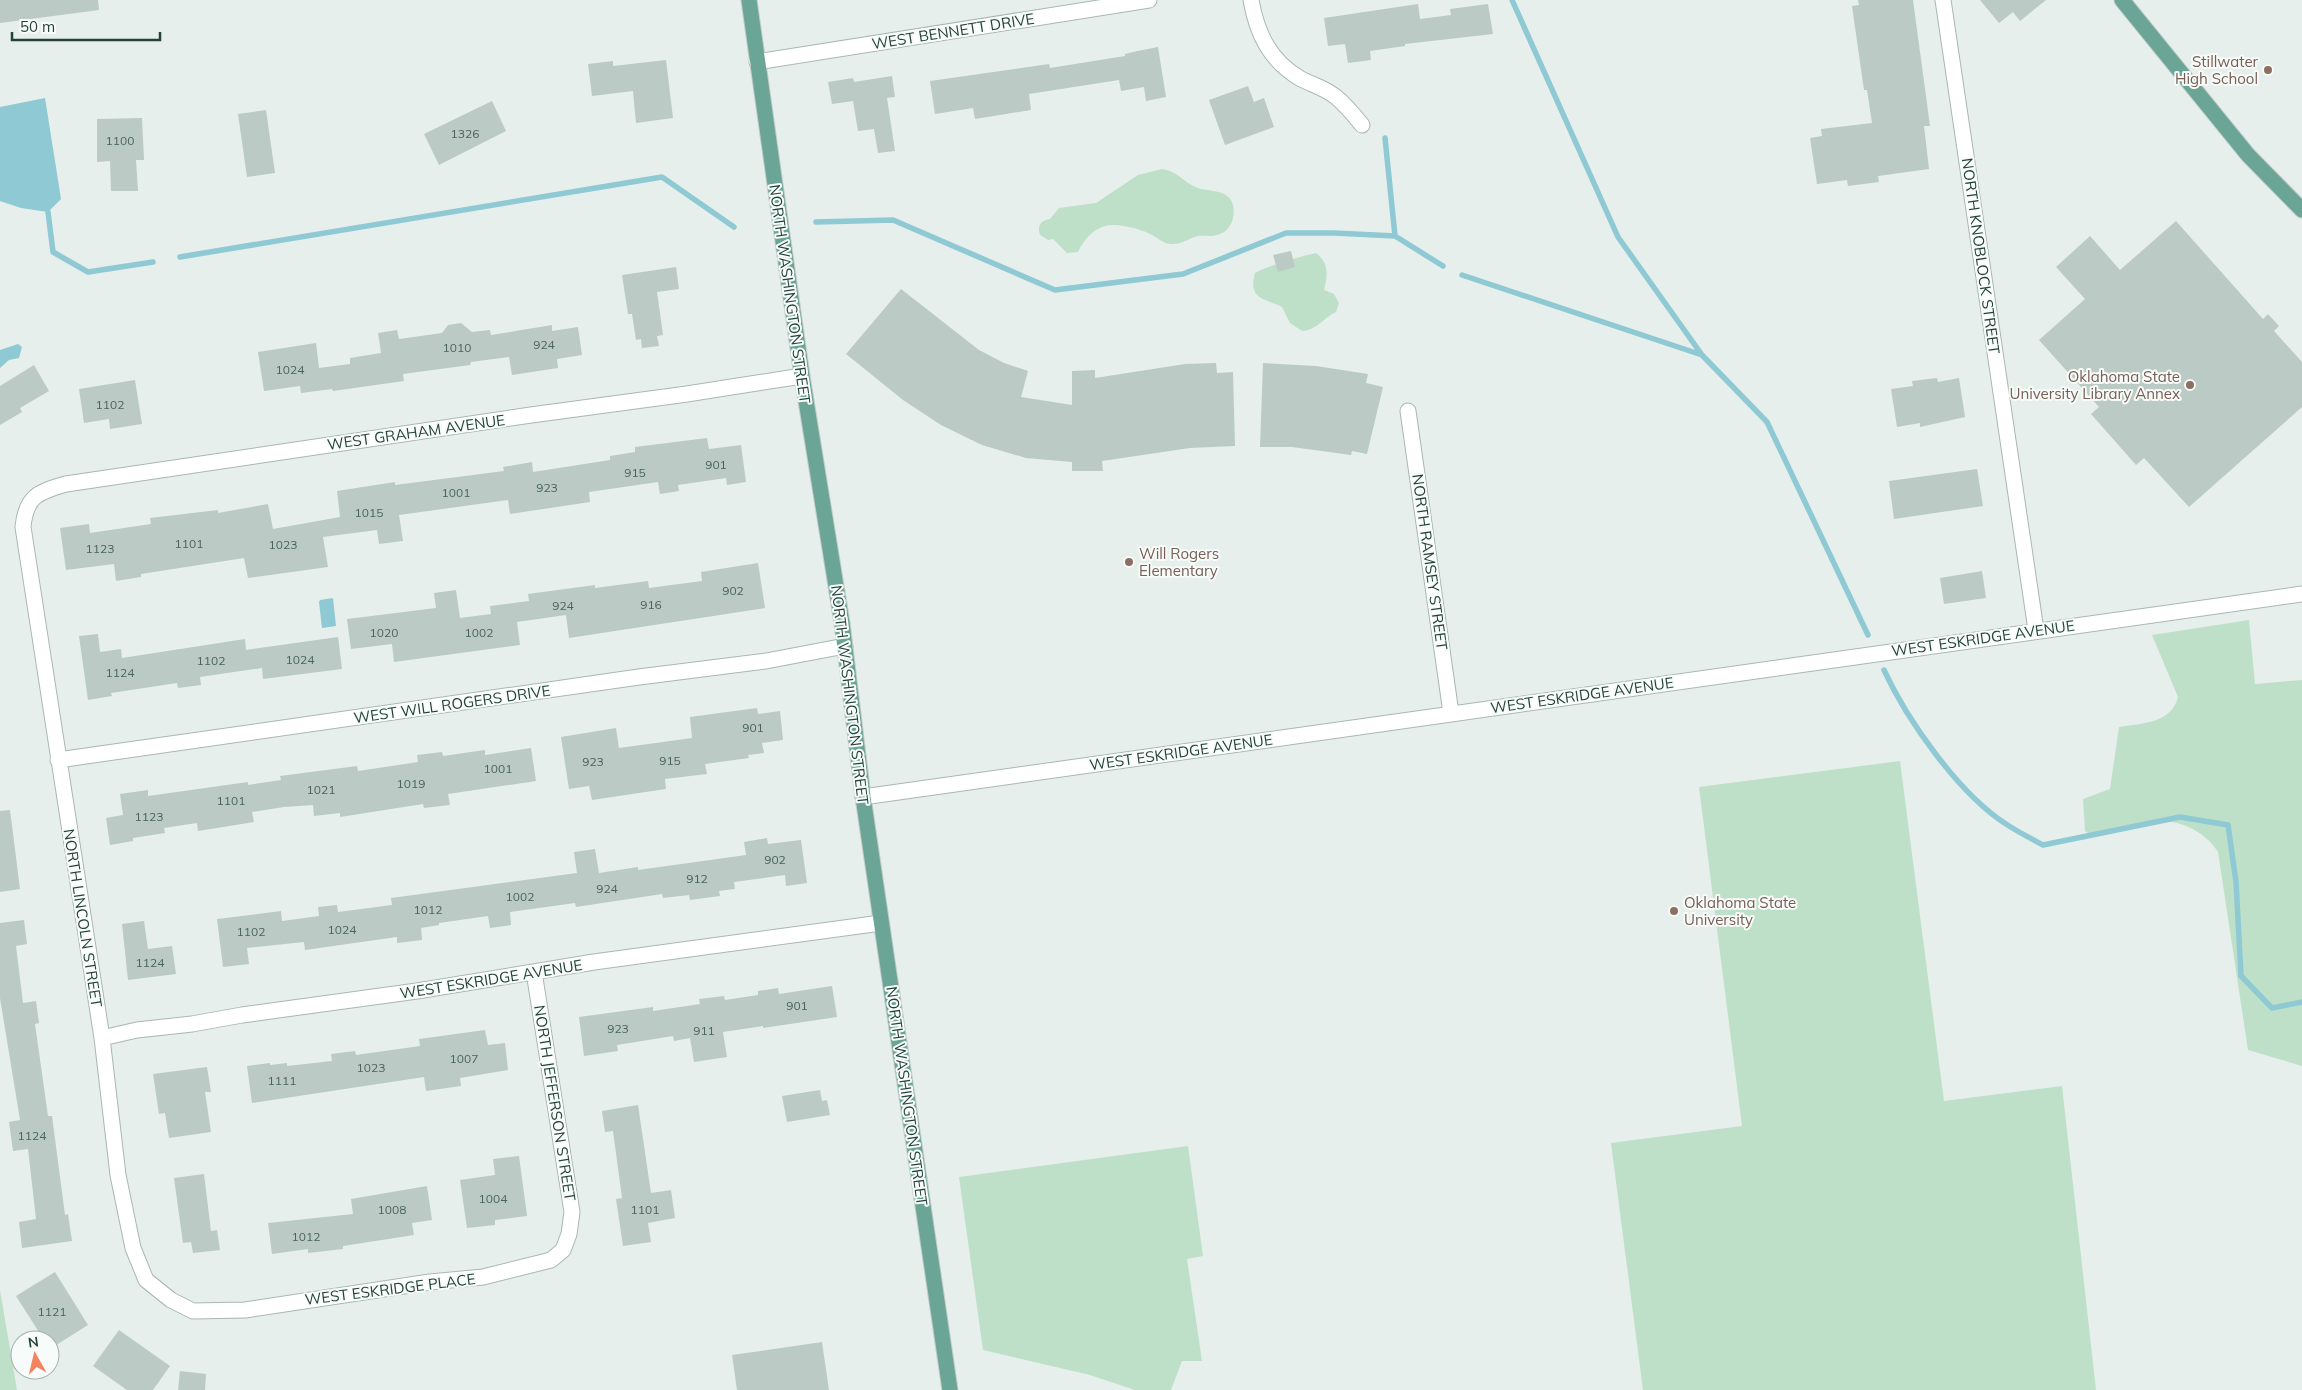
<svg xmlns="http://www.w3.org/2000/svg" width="2302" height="1390" viewBox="0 0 2302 1390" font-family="Mulish,sans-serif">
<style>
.green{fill:#bfe0c8}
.water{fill:#8ec9d4}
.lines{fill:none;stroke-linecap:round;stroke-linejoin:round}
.stream{stroke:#8ec9d4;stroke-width:5.5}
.building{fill:#bbcac4}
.minor-casing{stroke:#a8b8b2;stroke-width:17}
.major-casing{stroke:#c2cac8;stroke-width:17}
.minor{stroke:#fff;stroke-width:15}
.major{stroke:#6aa596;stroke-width:15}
.education-dot{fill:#8d6e63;stroke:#f7fbf9;stroke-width:2}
.labels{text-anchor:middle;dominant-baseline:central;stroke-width:4;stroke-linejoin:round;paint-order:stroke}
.number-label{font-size:12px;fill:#4a645c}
.street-label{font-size:15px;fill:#24423a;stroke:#f7fbf9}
.education-label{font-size:15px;fill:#785e54;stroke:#f7fbf9;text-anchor:end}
</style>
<rect width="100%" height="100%" fill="#e6efeb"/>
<!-- green -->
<path class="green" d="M1162 169C1180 172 1182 182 1198 188 1210 192 1229 189 1233 205 1236 218 1230 232 1217 235 1210 237 1204 235 1198 236 1189 238 1181 245 1172 244 1164 244 1159 239 1152 235 1145 230 1120 224 1112 225 1095 226 1085 238 1078 252L1067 253 1053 239 1048 240 1040 235C1037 227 1040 220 1050 219L1059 208 1096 203 1138 175Z
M1316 253C1329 263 1328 275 1324 290L1334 294 1339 303 1336 312C1323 318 1317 330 1302 331L1290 323 1282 307C1263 298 1248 299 1255 273 1264 267 1305 255 1316 253Z
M2249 620 2255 684 2302 680V1066L2248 1050 2218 852C2207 834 2185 822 2164 821L2094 837 2085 831 2083 799 2110 789 2119 727C2142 723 2171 724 2178 697L2152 635Z
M1900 761 1944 1101 2062 1086 2096 1390H1643L1611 1143 1742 1126 1699 787Z
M1188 1146 1203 1256 1187 1259 1202 1361H1182L1171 1390H1135L1090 1375 983 1350 959 1177Z
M0 1290 17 1390H0Z"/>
<!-- water -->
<path class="water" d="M45 98 61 199 48 212 21 208 0 201V107Z
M18 344 22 347 19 358 9 360 0 368V350Z
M333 598 336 626 322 628 319 602 320 600Z"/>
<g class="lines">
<!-- stream -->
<path class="stream" d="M1512 0 1618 237 1702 355 1767 422 1868 635
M1385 138 1395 236 1443 266
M48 212 53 252 88 272 153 262
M816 222 893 220 1055 290 1183 274 1286 233H1334L1395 236
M180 257 662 177 734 227
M1462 275 1702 355
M1884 670C1907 720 1959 794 2006 824 2018 832 2030 838 2043 845L2180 817 2228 825 2236 882 2241 976 2272 1008 2302 1002"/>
</g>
<!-- building -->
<path class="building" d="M0 0H98L99 10 0 23Z
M1858 0H1913L1930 126H1924L1929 169 1878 176 1879 182 1848 186 1847 180 1817 184 1810 138 1822 136 1821 129 1872 123 1867 90H1864L1852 6 1859 5Z
M1980 0H2046L2020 21 2013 12 1999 23Z
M1418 4 1420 19 1451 15 1450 9 1488 4 1493 34 1405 44V46L1370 51 1371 60 1348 63 1345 44 1328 46 1324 18Z
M1158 47 1166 97 1146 101 1144 87 1121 91 1119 80 1029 94 1031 110 975 119 973 108 935 114 930 81 1049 64 1050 68 1125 56V54L1133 52Z
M666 60 673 118 636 123 633 91 592 96 588 64 613 61V66Z
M892 76 895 97 887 98 895 151 878 153 874 129 858 131 853 101 832 104 828 82 853 78 854 82Z
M1248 86 1254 102 1264 98 1274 127 1225 145 1209 100Z
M492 101 506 131 439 165 424 134Z
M266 110 275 173 247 177 238 114Z
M142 118 144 160H136L138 191H111L110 161 97 162V119Z
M2176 221 2263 319 2268 314 2279 326 2274 331 2302 362V407L2189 507 2144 458 2136 465 2091 414 2099 407 2039 340 2085 299 2056 267 2090 236 2120 270Z
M1291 251 1295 267 1278 272 1273 255Z
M676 267 679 289 657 292 663 335 657 336 659 346 642 348 641 339 636 340 632 314H628L622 275Z
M901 289 979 350 1004 363 1028 371 1021 397 1072 405V371L1095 370V378L1185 364 1216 363 1217 373 1233 372 1235 446 1190 448 1102 461 1103 471H1072V462L1026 458 982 445 941 425 903 400 846 354Z
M461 323 472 332 490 330 491 335 552 325V331L578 327 582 355 557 359 558 368 512 375 509 357 471 362 470 365 403 374 404 381 333 391 332 389 301 393 300 386 264 391 258 352 316 343 319 368 350 364V358L381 353 378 333 397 330 399 339 442 333 448 325Z
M1263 363 1316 366 1368 374 1366 383 1383 387 1367 454 1352 451 1351 455 1292 447H1260Z
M34 365 49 391 20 408 22 412 0 425V386Z
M1937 378 1938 382 1959 378 1965 417 1920 427V423L1897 427 1891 389 1913 386 1912 381Z
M135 380 142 424 110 429 109 419 84 423 79 389Z
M707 438 709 449 741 445 746 482 727 485 726 478 678 485 679 491 660 494 658 482 589 492 590 502 510 514 508 500 399 515 403 541 379 544 377 530 323 537 328 567 248 578 244 558 141 574V577L116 581 114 564 66 570 60 528 89 524 90 533 151 524 150 518 218 510V513L268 504 273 529 340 517 337 491 395 482V485L504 471 503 467 532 462 533 472 610 460V456L635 452V447Z
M1977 469 1983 506 1894 519 1889 481Z
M758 563 765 608 569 638 566 615 517 622 520 645 394 662 392 644 351 649 347 619 436 608 434 593 456 590 460 618 491 614 490 606 529 601 528 594 595 585V588L648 581 649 588 702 581 701 572Z
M1982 571 1986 598 1944 604 1940 578Z
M98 634 100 652 121 649 122 658 245 639 246 650 338 637 342 669 263 679 262 668 200 677 201 685 178 688 177 683 111 693 112 696 88 700 79 636Z
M757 708 758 714 780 711 783 740 762 743 764 753 748 755 749 758 705 764 707 774 665 779 666 789 592 800 589 786 569 789 561 737 616 728 619 748 692 738 690 717Z
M531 748 536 781 448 794 450 805 424 808 423 804 340 817V813L314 816 313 805 284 807 252 812 254 822 198 831 197 823 164 828 165 833 133 838V841L110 845 106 818 123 815 120 794 148 790V796L248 782V785L281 780 280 776 357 766 358 771 418 762 417 755 442 752 443 756 485 750V755Z
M10 810 20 889 0 892V811Z
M767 838 768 844 801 840 807 883 786 886 785 875 734 882 735 889 719 891 720 896 690 900 689 895 663 898 662 894 576 907 575 903 510 912 511 925 490 928 488 916 439 923V925L421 928 422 940 397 943V937L305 950 304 942 247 948 249 964 223 967 217 919 281 911 282 921 319 916 318 907 337 905 338 912 392 905 391 898 577 873 574 852 595 849 599 873 638 867V870L746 855 744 842Z
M24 920 27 944 16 946 23 1003 36 1001 39 1023 35 1024 48 1116H52L65 1215 68 1214 72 1241 22 1248 19 1222 36 1219 28 1149 13 1151 9 1122 20 1120 0 998V923Z
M144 921 148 949 172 946 176 974 128 980 122 924Z
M832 986 837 1017 763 1028V1026L723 1032 727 1057 694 1062 690 1038 674 1041 673 1036 617 1045 618 1051 584 1056 579 1017 653 1007V1011L700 1004 699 999 724 996 725 1000 758 995V991L778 988 779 994Z
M485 1030 488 1045 505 1043 508 1070 460 1078 461 1086 426 1091 424 1077 252 1103 247 1066 270 1063V1065L287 1063V1066L332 1061 331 1054 355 1051 356 1055 420 1046 419 1039Z
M207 1067 211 1092H205L211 1132 169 1138 165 1113 159 1114 153 1074Z
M820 1090 822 1101 827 1100 830 1115 787 1122 782 1096Z
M638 1105 651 1193 671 1190 675 1218 648 1223 651 1242 623 1246 616 1199 622 1198 613 1131 605 1132 602 1111Z
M519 1156 527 1216 495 1220V1225L467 1228 460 1180 495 1175 493 1159Z
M204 1174 211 1231 217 1230 220 1250 193 1253 191 1242 183 1243 174 1178Z
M427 1186 432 1220 412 1223 414 1235 343 1246V1249L308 1253V1249L272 1254 268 1223 353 1214 351 1199Z
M55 1272 88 1325 50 1349V1340H44L16 1296Z
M119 1330 170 1366 153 1390H127L93 1366Z
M822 1342 829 1390H737L732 1355Z
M180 1371 206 1374 205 1390H178Z"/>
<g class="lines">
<defs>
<path id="minor" d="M1251 0C1257 34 1270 61 1301 79 1313 85 1325 88 1336 97 1346 105 1354 115 1362 125
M1943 0 2036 630
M757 62 1149 0
M1408 411 1451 713
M58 760 639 677 766 661 845 646
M863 797 2302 594
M534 972 572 1212 569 1234 563 1250 551 1260 483 1277 430 1282 245 1310 193 1311 171 1300 146 1280 133 1248 118 1175 102 1038 23 527C26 496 38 492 66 484L531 415 687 394 802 376
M102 1038 137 1030 192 1024 242 1015 417 991 594 962 881 923"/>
<path id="major" d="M749 0 802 376 842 623 863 797 950 1390
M2122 0 2248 155 2302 210"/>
</defs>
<!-- minor casing -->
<use href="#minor" class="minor-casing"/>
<!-- major casing -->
<use href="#major" class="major-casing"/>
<!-- minor -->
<use href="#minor" class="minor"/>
<!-- major -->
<use href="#major" class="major"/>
</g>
<!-- markers -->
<g class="education-dot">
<circle cx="2268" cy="70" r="5"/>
<circle cx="2190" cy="385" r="5"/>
<circle cx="1129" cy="562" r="5"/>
<circle cx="1674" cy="911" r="5"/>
</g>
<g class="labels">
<!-- number labels -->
<g class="number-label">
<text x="465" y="133">1326</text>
<text x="120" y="140">1100</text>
<text x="544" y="344">924</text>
<text x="457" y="347">1010</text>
<text x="290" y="369">1024</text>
<text x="110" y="404">1102</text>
<text x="716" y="464">901</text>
<text x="635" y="472">915</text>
<text x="547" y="487">923</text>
<text x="456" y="492">1001</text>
<text x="369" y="512">1015</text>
<text x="189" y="543">1101</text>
<text x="283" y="544">1023</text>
<text x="100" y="548">1123</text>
<text x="733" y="590">902</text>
<text x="651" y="604">916</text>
<text x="563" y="605">924</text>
<text x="384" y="632">1020</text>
<text x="479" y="632">1002</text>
<text x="300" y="659">1024</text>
<text x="211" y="660">1102</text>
<text x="120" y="672">1124</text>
<text x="753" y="727">901</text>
<text x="670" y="760">915</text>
<text x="593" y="761">923</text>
<text x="498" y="768">1001</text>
<text x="411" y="783">1019</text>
<text x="321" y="789">1021</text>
<text x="231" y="800">1101</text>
<text x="149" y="816">1123</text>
<text x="775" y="859">902</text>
<text x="697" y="878">912</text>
<text x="607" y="888">924</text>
<text x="520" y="896">1002</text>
<text x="428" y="909">1012</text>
<text x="342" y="929">1024</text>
<text x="251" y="931">1102</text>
<text x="150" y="962">1124</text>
<text x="797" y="1005">901</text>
<text x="618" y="1028">923</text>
<text x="704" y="1030">911</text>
<text x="464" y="1058">1007</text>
<text x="371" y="1067">1023</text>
<text x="282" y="1080">1111</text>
<text x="32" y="1135">1124</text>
<text x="493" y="1198">1004</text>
<text x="392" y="1209">1008</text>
<text x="645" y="1209">1101</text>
<text x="306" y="1236">1012</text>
<text x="52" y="1311">1121</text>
</g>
<!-- street labels -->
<g class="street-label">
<text transform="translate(953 31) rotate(-9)">WEST BENNETT DRIVE</text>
<text transform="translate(1981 256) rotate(82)">NORTH KNOBLOCK STREET</text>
<text transform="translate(790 294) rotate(82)">NORTH WASHINGTON STREET</text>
<text transform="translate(416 432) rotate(-8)">WEST GRAHAM AVENUE</text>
<text transform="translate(1430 562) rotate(82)">NORTH RAMSEY STREET</text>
<text transform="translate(1983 638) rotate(-8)">WEST ESKRIDGE AVENUE</text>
<text transform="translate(850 695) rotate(83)">NORTH WASHINGTON STREET</text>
<text transform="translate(1582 695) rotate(-8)">WEST ESKRIDGE AVENUE</text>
<text transform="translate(452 704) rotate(-8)">WEST WILL ROGERS DRIVE</text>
<text transform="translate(1181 752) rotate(-8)">WEST ESKRIDGE AVENUE</text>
<text transform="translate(83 918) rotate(81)">NORTH LINCOLN STREET</text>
<text transform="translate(491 979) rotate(-9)">WEST ESKRIDGE AVENUE</text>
<text transform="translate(907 1096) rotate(82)">NORTH WASHINGTON STREET</text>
<text transform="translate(555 1103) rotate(81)">NORTH JEFFERSON STREET</text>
<text transform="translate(390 1289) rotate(-7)">WEST ESKRIDGE PLACE</text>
</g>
<!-- education labels -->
<g class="education-label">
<text x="2258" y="61">Stillwater<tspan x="2258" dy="17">High School</tspan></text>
<text x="2180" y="376">Oklahoma State<tspan x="2180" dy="17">University Library Annex</tspan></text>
<text x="1139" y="553" text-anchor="start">Will Rogers<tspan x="1139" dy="17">Elementary</tspan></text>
<text x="1684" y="902" text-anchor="start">Oklahoma State<tspan x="1684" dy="17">University</tspan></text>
</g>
</g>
<!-- north arrow -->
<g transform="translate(35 1355) rotate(352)"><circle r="24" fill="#f7fbf9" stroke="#a3b1ad"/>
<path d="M0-4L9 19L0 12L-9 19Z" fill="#f4845f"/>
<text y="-8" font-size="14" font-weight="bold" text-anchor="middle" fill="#24423a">N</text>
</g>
<!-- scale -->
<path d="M12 32v8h148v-8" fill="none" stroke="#24423a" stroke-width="2.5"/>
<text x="20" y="32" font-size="15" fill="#24423a" stroke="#f7fbf9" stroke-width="4" paint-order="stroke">50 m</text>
</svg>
